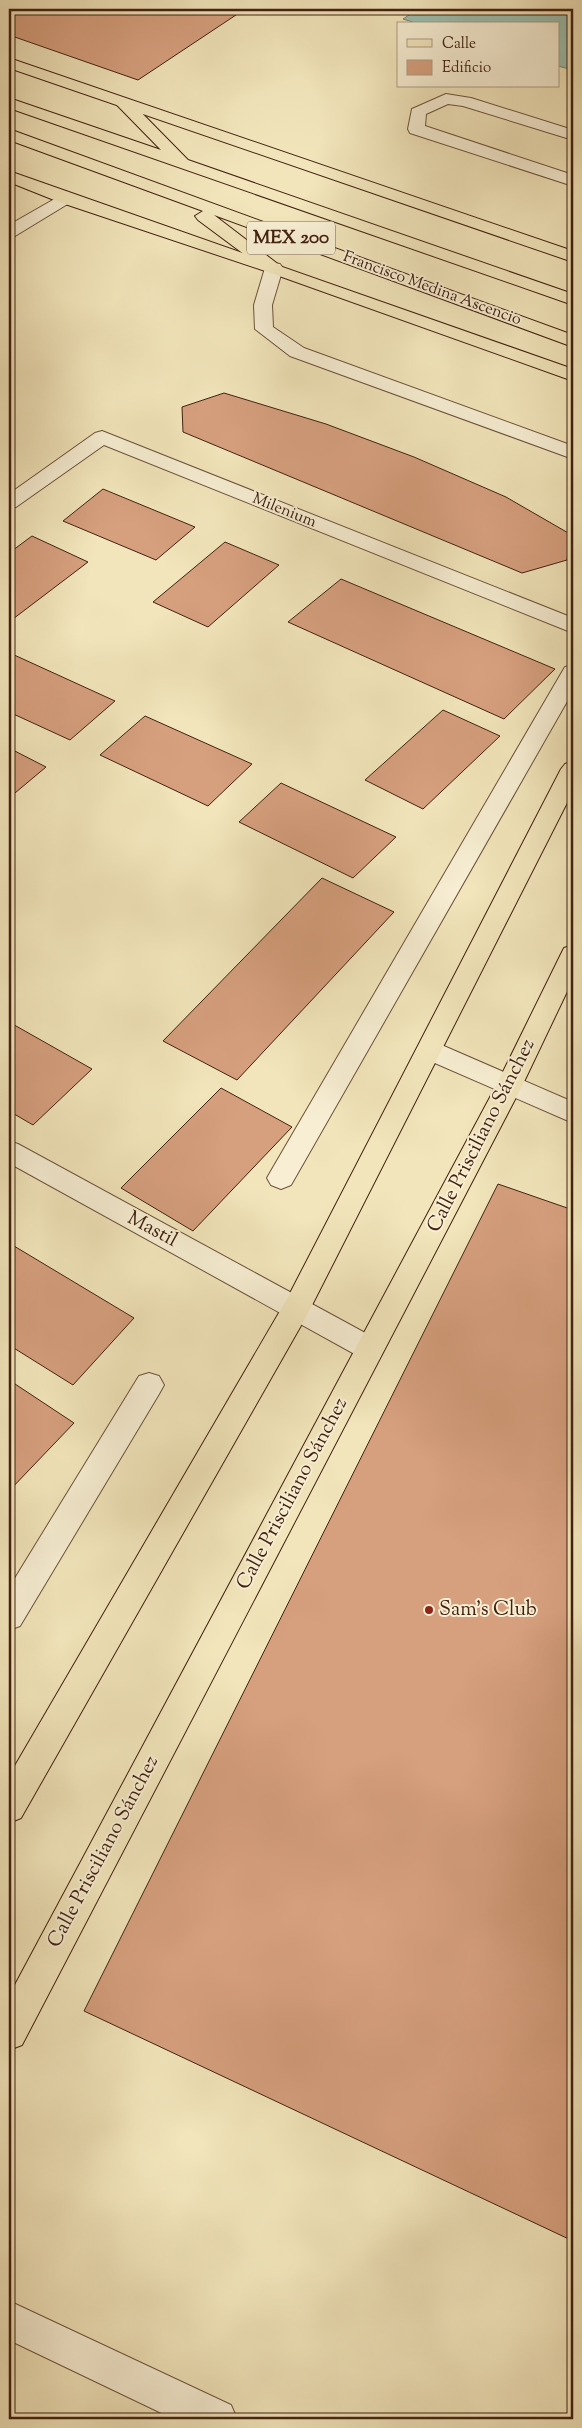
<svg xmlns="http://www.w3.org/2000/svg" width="582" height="2428" viewBox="0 0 582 2428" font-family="'Sorts Mill Goudy',serif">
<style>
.water{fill:#9bbfb0;stroke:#778070}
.building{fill:#d69f7e;stroke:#412110}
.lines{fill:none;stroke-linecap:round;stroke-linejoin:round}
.minor-casing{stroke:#6d523b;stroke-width:2}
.major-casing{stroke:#412110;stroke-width:2}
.highway-casing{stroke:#412110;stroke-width:2}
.minor{fill:#f7eed3;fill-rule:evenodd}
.major{fill:#f2e5bb;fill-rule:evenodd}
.highway{fill:#f2e5bb;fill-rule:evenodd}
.poi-dot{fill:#8f2418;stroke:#f7eed3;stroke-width:2}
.labels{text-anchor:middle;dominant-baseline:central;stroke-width:4;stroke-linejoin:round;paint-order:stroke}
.far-street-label{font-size:16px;fill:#412110;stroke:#f7eed3}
.shield{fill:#f7eed3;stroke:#785e4a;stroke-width:1}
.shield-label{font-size:19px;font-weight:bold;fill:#412110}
.street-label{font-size:20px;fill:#412110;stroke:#f7eed3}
.poi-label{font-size:20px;fill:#412110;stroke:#f7eed3;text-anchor:start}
</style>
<rect width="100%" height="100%" fill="#f2e5bb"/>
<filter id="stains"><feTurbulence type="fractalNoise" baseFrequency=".004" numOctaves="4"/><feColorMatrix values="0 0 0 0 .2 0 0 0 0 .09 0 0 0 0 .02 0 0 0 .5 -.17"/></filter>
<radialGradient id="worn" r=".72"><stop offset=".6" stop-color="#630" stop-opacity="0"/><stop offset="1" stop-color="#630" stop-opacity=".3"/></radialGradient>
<!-- water -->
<path class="water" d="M418 9H573V70L558 66V24H419L403 19Z"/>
<!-- building -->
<path class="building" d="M9 9H245L138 80 9 35Z
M224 393 326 424 414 457 506 497 570 534 567 560 522 573 183 432 182 407Z
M103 489 195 527 156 560 63 521Z
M32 536 88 562 9 622V553Z
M225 542 279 565 208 627 153 602Z
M341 579 555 669 504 719 288 622Z
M12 654 115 701 70 740 9 712V656Z
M443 710 500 736 423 809 365 780Z
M145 716 252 764 208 806 100 755Z
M9 748 46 767 9 798Z
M281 783 396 837 353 878 239 822Z
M322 878 394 912 237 1080 163 1041Z
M9 1022 92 1069 33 1125 9 1111Z
M221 1088 292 1127 193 1231 121 1188Z
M498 1184 573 1210V2241L84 2011Z
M9 1243 134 1318 73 1385 9 1345Z
M9 1380 74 1423 9 1491Z"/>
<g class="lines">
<defs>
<path id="minor" d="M446 94 471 98 573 130V140L463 106 448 104 426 114 425 126 573 175V186L410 133 408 129 412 109Z
M65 193 71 194 74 198 71 202 15 236 9 237V225Z
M274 263 280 264 283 268 272 305 273 327 304 348 573 446V459L290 356 255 329 254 305 265 268 268 264Z
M102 431 573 618V633L104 445 16 507 9 509V494L95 433Z
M573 665V691L291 1185 281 1189 271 1185 267 1178 271 1171 562 672 565 667Z
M430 1040 573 1102V1123L421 1057 417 1050 421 1043Z
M9 1141 18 1144 380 1341 384 1349 380 1357 370 1361 360 1357 9 1163Z
M149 1373 159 1376 164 1385 159 1394 20 1626 9 1630V1588L139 1376Z
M9 2301 231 2405 237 2419H174L9 2340Z"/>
<path id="major" d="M9 58 573 251V262L9 68Z
M9 171 573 369V381L268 272 59 202 9 182Z
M573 761V791L307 1315 21 1818 9 1823V1776L287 1299 561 769 565 764Z
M573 945V979L522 1086 22 2045 9 2050V1996L496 1086 561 954 564 948Z"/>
<path id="highway" d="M9 98 161 150 115 103 123 98 129 100 188 160 573 294V305L9 108Z
M9 129 573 335V347L214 215 283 268 280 272H268L198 220 195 216 203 211 9 140Z"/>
</defs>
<!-- minor casing -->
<use href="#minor" class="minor-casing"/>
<!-- major casing -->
<use href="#major" class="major-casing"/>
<!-- highway casing -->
<use href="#highway" class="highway-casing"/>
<!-- minor -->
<use href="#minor" class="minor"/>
<!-- major -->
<use href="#major" class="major"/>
<!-- highway -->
<use href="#highway" class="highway"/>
</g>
<!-- markers -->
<circle class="poi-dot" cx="429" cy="1610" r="5"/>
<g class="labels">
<!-- far-street labels -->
<g class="far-street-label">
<text transform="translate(432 289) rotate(20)">Francisco Medina Ascencio</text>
<text transform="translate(284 511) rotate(22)">Milenium</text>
</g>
<!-- shield labels -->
<rect class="shield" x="247" y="221.5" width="88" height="33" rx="4"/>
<g class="shield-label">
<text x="291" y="238">MEX 200</text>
</g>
<!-- street labels -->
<g class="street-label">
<text transform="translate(482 1136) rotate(-63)">Calle Prisciliano Sánchez</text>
<text transform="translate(152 1230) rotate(28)">Mastil</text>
<text transform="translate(293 1494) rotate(-62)">Calle Prisciliano Sánchez</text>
<text transform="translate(104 1852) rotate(-62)">Calle Prisciliano Sánchez</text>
</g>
<!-- poi labels -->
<g class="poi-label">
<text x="439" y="1610">Sam's Club</text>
</g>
</g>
<!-- margin -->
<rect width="582" height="2428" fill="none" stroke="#f2e5bb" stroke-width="30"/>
<rect x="10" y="10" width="562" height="2408" fill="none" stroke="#412110" stroke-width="2.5"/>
<rect x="15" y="15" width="552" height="2398" fill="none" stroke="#412110"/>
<!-- legend -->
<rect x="397" y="22" width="162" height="65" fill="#f7eed3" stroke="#ae9c85"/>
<rect x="407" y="39" width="25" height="8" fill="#f2e5bb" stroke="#ae9c85"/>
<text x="442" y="48" font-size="15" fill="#412110">Calle</text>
<rect x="407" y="60" width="25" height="15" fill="#d69f7e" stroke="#ae9c85"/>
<text x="442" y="72" font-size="15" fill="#412110">Edificio</text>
<rect width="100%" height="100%" filter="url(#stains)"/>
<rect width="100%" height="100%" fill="url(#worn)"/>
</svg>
